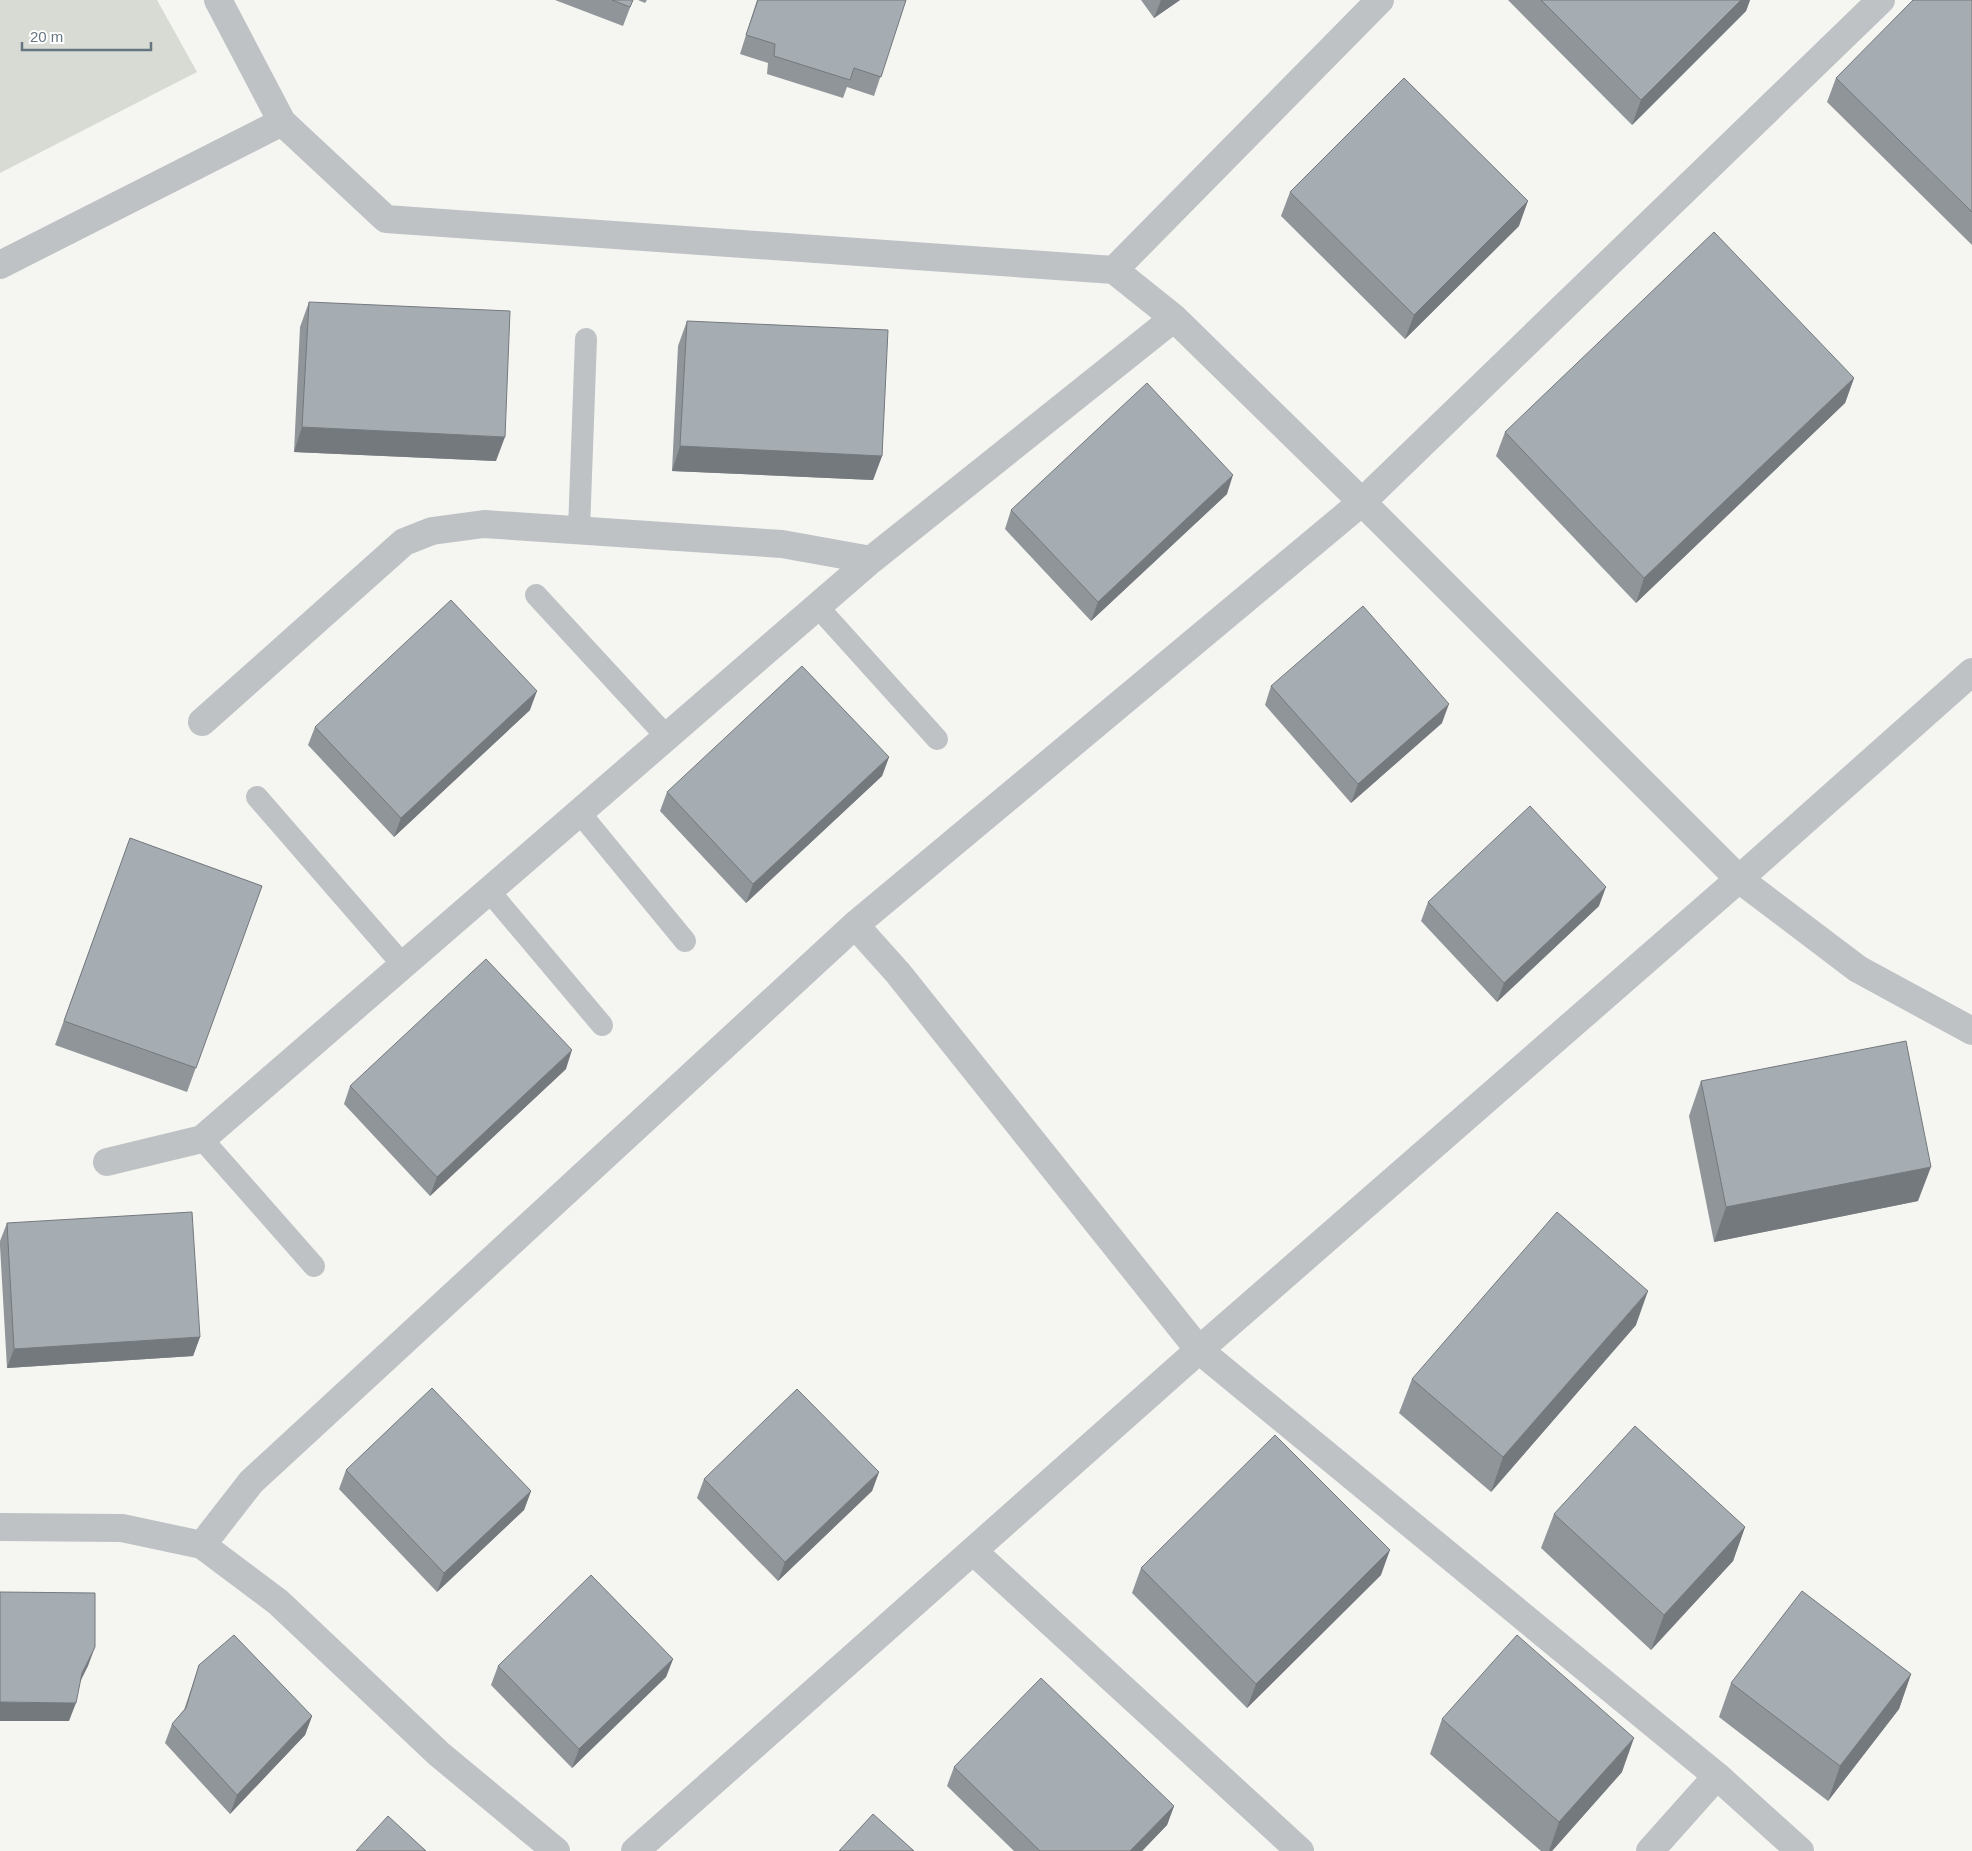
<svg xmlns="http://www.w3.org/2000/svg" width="1972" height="1851" viewBox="0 0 1972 1851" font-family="Arial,sans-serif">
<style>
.green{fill:#d7dbd3}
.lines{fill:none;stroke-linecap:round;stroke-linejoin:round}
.service{stroke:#bec2c5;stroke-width:22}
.minor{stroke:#bec2c5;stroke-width:28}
.wall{fill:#8f9599}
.shaded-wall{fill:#74797d}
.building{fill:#a6adb2;stroke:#74797d}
</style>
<rect width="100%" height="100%" fill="#f5f5f2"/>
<!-- green -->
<path class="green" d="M0 0H157L197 72 0 173Z"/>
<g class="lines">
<!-- service -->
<path class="service" d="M579 530 586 339
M536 595 667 737
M817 606 937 739
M257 797 403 965
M579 812 685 941
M489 891 602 1025
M202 1139 314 1266"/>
<!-- minor -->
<path class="minor" d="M282 122 386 219 1114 270 1380 0
M0 265 282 122 218 0
M1114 270 1174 318 1362 502 1739 879 1858 969 1972 1031
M202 722 404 542 432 531 484 524 782 544 871 560
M855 925 898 973 1199 1350 1717 1776 1800 1851
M107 1162 202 1139 871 560 1174 318
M0 1527 122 1528 202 1545 278 1602 439 1754 556 1851
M202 1545 251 1482 855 925 1362 502 1881 0
M974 1552 1300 1851
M635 1851 1199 1350 1739 879 1972 672
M1650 1851 1717 1776"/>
</g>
<!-- wall -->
<path class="wall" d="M555 0H633L623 26Z
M638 0H647L645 3Z
M757 0H906L874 96 847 87 843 98 767 74 768 63 740 54Z
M1141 0H1180L1154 18Z
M1508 0H1750L1746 11 1632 125Z
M1972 0V245L1827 102 1836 78Z
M1290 192 1519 226 1405 339 1281 216Z
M309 302 496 461 294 452 300 327Z
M687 321 882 456 873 480 672 471 678 346Z
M1854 378 1845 403 1636 603 1496 456 1505 432Z
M1227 494 1091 621 1005 529 1011 510Z
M1271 686 1442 723 1351 803 1265 705Z
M530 710 394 837 308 745 315 727Z
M889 757 882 776 746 903 660 811 667 792Z
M130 838 262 886 187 1092 55 1045Z
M1428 902 1599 906 1497 1002 1421 921Z
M566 1069 430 1196 344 1104 350 1086Z
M1701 1081 1918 1201 1714 1242 1689 1116Z
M7 1223 200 1337 193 1356 7 1368 0 1246V1241Z
M1636 1325 1491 1492 1399 1413 1412 1379Z
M346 1470 531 1491 524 1510 437 1592 339 1489Z
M879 1472 872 1491 778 1581 697 1498 704 1479Z
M1554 1514 1745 1527 1733 1561 1651 1650 1541 1548Z
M1141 1568 1381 1575 1247 1708 1132 1593Z
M673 1659 666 1677 572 1768 491 1685 498 1666Z
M199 1665 312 1716 305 1735 230 1814 165 1743 172 1724 184 1710Z
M1911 1674 1899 1709 1828 1801 1719 1717 1731 1683Z
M1442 1719 1622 1772 1552 1851H1541L1430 1754Z
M954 1767 1174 1806 1167 1825 1142 1851H1014L947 1786Z"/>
<!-- shaded-wall -->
<path class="shaded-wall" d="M1161 0H1180L1154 18Z
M1741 0H1750L1746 11 1632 125 1641 100Z
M1528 201 1519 226 1405 339 1414 315Z
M1854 378 1845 403 1636 603 1644 578Z
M302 427 505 437 496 461 294 452Z
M680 446 882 456 873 480 672 471Z
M1233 475 1227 494 1091 621 1098 602Z
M537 691 530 710 394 837 401 818Z
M1449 704 1442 723 1351 803 1358 784Z
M889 757 882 776 746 903 753 884Z
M1606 887 1599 906 1497 1002 1504 983Z
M572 1050 566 1069 430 1196 437 1177Z
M1931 1167 1918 1201 1714 1242 1726 1207Z
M1648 1291 1636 1325 1491 1492 1503 1457Z
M200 1337 193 1356 7 1368 14 1349Z
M879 1472 872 1491 778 1581 785 1562Z
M531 1491 524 1510 437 1592 444 1573Z
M1745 1527 1733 1561 1651 1650 1664 1615Z
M1390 1550 1381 1575 1247 1708 1256 1684Z
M95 1647 88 1666 75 1692 82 1673Z
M673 1659 666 1677 572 1768 579 1749Z
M1911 1674 1899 1709 1828 1801 1840 1766Z
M0 1702 76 1703 69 1721H0Z
M312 1716 305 1735 230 1814 237 1795Z
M1634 1738 1622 1772 1552 1851H1549L1559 1822Z
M1174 1806 1167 1825 1142 1851H1130Z"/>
<!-- building -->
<path class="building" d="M612 0H633L630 7Z
M758 0H906L881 77 854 68 850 80 774 56 775 44 746 35Z
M1541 0H1741L1641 100Z
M1913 0H1972V212L1836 78Z
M1404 78 1528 201 1414 315 1290 192Z
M1714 232 1854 378 1644 578 1505 432Z
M309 302 510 311 505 437 302 427Z
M687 321 888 330 882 456 680 446Z
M1147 383 1233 475 1098 602 1011 510Z
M451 600 537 691 401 818 315 727Z
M1363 606 1449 704 1358 784 1271 686Z
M802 666 889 757 753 884 667 792Z
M1530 806 1606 887 1504 983 1428 902Z
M130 838 262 886 196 1068 64 1021Z
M486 959 572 1050 437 1177 350 1086Z
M1906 1041 1931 1167 1726 1207 1701 1081Z
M192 1212 200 1337 14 1349 7 1223Z
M1557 1212 1648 1291 1503 1457 1412 1379Z
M432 1388 531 1491 444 1573 346 1470Z
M797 1389 879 1472 785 1562 704 1479Z
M1635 1426 1745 1527 1664 1615 1554 1514Z
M1275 1435 1390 1550 1256 1684 1141 1568Z
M591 1575 673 1659 579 1749 498 1666Z
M1802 1591 1911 1674 1840 1766 1731 1683Z
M0 1592 95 1593V1647L82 1673 76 1703 0 1702Z
M234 1635 312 1716 237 1795 172 1724 186 1708 199 1665Z
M1517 1635 1634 1738 1559 1822 1442 1719Z
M1041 1678 1174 1806 1130 1851H1040L954 1767Z
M873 1814 914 1851H839Z
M388 1816 426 1851H356Z"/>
<!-- scale -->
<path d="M22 42v8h129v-8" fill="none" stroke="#667680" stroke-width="2.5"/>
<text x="30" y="42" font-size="15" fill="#667680" stroke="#ffffff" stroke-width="4" paint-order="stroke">20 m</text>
</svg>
